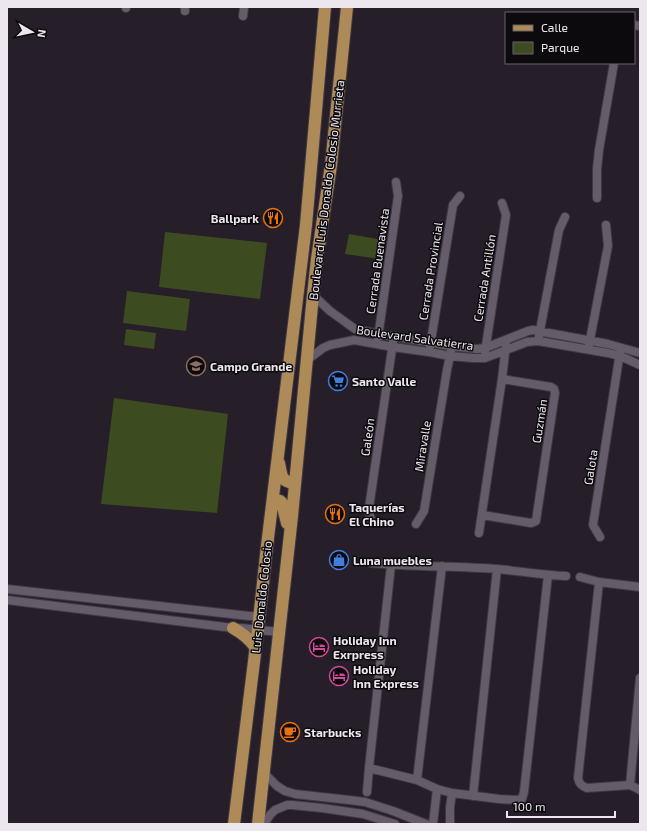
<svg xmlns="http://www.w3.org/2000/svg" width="647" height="831" viewBox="0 0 647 831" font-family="'Exo 2',sans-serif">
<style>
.green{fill:#3c4c20}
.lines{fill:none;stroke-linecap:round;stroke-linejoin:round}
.street-casing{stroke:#403942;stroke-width:10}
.primary-casing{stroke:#403942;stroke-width:14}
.street{stroke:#645c68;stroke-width:8}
.primary{stroke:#ad8a58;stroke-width:12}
.labels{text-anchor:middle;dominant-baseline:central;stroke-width:3;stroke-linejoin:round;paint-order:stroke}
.street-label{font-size:12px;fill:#ece7ee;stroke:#0d0a0e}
.poi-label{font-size:12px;font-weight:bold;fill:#ece7ee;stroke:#0d0a0e;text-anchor:start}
</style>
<rect width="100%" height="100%" fill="#261e29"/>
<!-- green -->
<path class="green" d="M165 232 267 243 260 299 159 287Z
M349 234 383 240 380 259 345 254Z
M127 291 190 299 186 331 123 323Z
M126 329 156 333 154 349 124 345Z
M114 398 228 414 217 513 101 504Z"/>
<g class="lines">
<defs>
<path id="street" d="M126 8V7
M185 11V7
M243 16 244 7
M634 25 640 26
M597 198V169L599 150 614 63
M313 295 330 311 355 329 379 334 451 346 477 349 485 348 528 331 533 330 608 344 640 353
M539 336 559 230 565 217
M378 338 398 196 396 182
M589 345 608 246 606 225
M430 347 453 205 460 196
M485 352 506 215 502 203
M306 361 323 348 330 345 354 340 393 347 429 352 450 356 473 358H485L527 342 538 341 608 353 620 356 640 365
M482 515 531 523 534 522 536 521 555 393 554 389 551 387 502 379
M371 519 369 513V508L393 342
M416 524 424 511 447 370 451 351
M479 533 502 379 506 345
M600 537 593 525 620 352
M371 563C413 567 455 566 496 569 520 571 542 575 566 576
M580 577 599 582
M640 587 599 582 578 778C579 784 582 786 587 788L630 785 640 790
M7 589 249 616H259
M7 600 233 628H241L279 632
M369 768 417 780 437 789 452 793 499 799 516 800 522 799 524 792 548 575
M263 772 277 786 285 791 295 794 349 800 365 802 393 811 426 824
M417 780 442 566
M630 785 640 678
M367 792 369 768 391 565
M473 796 497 569
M264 824 270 815 275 810 287 805H292L322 808 363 814 395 824
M433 824 437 789
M450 824V807L452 793"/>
<path id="primary" d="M279 463C282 477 280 480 295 484
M273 499 280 501 282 503 287 523
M233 628C242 633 249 638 255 647
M234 824 258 629 267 546 306 225 325 7
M258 824 292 516 313 295 317 259 331 165 347 7"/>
</defs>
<!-- street casing -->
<use href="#street" class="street-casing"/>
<!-- primary casing -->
<use href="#primary" class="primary-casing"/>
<!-- street -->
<use href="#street" class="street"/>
<!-- primary -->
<use href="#primary" class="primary"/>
</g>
<!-- icons -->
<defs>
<symbol id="restaurant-ring" viewBox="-11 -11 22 22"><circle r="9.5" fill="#0d0a0e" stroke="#e8710a" stroke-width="1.5"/><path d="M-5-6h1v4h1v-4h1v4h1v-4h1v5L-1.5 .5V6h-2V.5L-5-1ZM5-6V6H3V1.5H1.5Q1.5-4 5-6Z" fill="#e8710a"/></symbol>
<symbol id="school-ring" viewBox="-11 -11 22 22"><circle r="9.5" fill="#0d0a0e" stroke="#8d6e63" stroke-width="1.5"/><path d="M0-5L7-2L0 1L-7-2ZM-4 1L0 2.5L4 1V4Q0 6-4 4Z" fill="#8d6e63"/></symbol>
<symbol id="supermarket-ring" viewBox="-11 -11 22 22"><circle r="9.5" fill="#0d0a0e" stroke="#3f7fe0" stroke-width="1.5"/><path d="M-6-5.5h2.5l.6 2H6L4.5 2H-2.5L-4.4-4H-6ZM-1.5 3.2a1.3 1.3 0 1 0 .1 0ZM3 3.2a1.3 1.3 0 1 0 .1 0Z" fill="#3f7fe0"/></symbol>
<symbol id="shop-ring" viewBox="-11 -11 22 22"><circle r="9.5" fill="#0d0a0e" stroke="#3f7fe0" stroke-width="1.5"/><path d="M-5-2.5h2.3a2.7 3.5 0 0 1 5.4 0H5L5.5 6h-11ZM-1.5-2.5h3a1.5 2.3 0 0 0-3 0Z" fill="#3f7fe0"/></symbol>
<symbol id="hotel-ring" viewBox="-11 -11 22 22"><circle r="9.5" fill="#0d0a0e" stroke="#d1479c" stroke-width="1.5"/><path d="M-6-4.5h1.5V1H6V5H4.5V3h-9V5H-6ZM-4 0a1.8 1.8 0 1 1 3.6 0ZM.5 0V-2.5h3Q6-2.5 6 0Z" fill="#d1479c"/></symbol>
<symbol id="cafe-ring" viewBox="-11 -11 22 22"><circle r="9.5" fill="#0d0a0e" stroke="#e8710a" stroke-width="1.5"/><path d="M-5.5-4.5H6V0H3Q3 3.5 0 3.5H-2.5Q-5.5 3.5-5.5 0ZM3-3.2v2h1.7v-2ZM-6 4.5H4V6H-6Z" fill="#e8710a"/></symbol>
</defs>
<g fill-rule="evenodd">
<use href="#restaurant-ring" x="262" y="207" width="22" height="22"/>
<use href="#school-ring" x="185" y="355" width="22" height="22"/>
<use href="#supermarket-ring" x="327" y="370" width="22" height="22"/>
<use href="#restaurant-ring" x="324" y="503" width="22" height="22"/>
<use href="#shop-ring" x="328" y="549" width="22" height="22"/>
<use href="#hotel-ring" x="308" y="636" width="22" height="22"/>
<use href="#hotel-ring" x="328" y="665" width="22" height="22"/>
<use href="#cafe-ring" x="279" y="721" width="22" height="22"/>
</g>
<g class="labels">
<!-- street labels -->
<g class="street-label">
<text transform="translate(326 190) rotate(-83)">Boulevard Luis Donaldo Colosio Murrieta</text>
<text transform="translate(377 261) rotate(-82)">Cerrada Buenavista</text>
<text transform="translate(430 271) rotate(-81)">Cerrada Provincial</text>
<text transform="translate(484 278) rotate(-81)">Cerrada Antillón</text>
<text transform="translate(415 337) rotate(8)">Boulevard Salvatierra</text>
<text transform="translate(539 421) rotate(-81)">Guzmán</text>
<text transform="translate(367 437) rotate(-82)">Galeón</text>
<text transform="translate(422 446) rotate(-81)">Miravalle</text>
<text transform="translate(590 467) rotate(-81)">Galota</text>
<text transform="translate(261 597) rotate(-84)">Luis Donaldo Colosio</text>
</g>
<!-- poi labels -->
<g class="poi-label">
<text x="259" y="218" text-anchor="end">Ballpark</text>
<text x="210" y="366">Campo Grande</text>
<text x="352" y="381">Santo Valle</text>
<text x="349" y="507">Taquerías<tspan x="349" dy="14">El Chino</tspan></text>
<text x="353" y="560">Luna muebles</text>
<text x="333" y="640">Holiday Inn<tspan x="333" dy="14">Exrpress</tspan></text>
<text x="353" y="669">Holiday<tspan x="353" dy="14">Inn Express</tspan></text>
<text x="304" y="732">Starbucks</text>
</g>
</g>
<!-- border -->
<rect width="647" height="831" fill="none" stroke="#ece7ee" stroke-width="16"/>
<!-- legend -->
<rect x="505" y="12" width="130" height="52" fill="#0d0a0e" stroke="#666268"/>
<rect x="513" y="25" width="20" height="6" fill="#ad8a58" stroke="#666268"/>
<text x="541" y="32" font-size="12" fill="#ece7ee">Calle</text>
<rect x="513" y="42" width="20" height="12" fill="#3c4c20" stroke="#666268"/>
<text x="541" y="52" font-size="12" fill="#ece7ee">Parque</text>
<!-- north arrow -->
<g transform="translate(32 32) rotate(99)" stroke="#0d0a0e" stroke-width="3" paint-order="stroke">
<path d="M0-3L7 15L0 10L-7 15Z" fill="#ece7ee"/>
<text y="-6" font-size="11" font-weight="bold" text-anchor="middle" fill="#ece7ee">N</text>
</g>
<!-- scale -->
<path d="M507 811v6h108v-6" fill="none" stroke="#ece7ee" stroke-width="2"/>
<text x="513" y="811" font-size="12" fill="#ece7ee" stroke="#0d0a0e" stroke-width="3" paint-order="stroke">100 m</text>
</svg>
